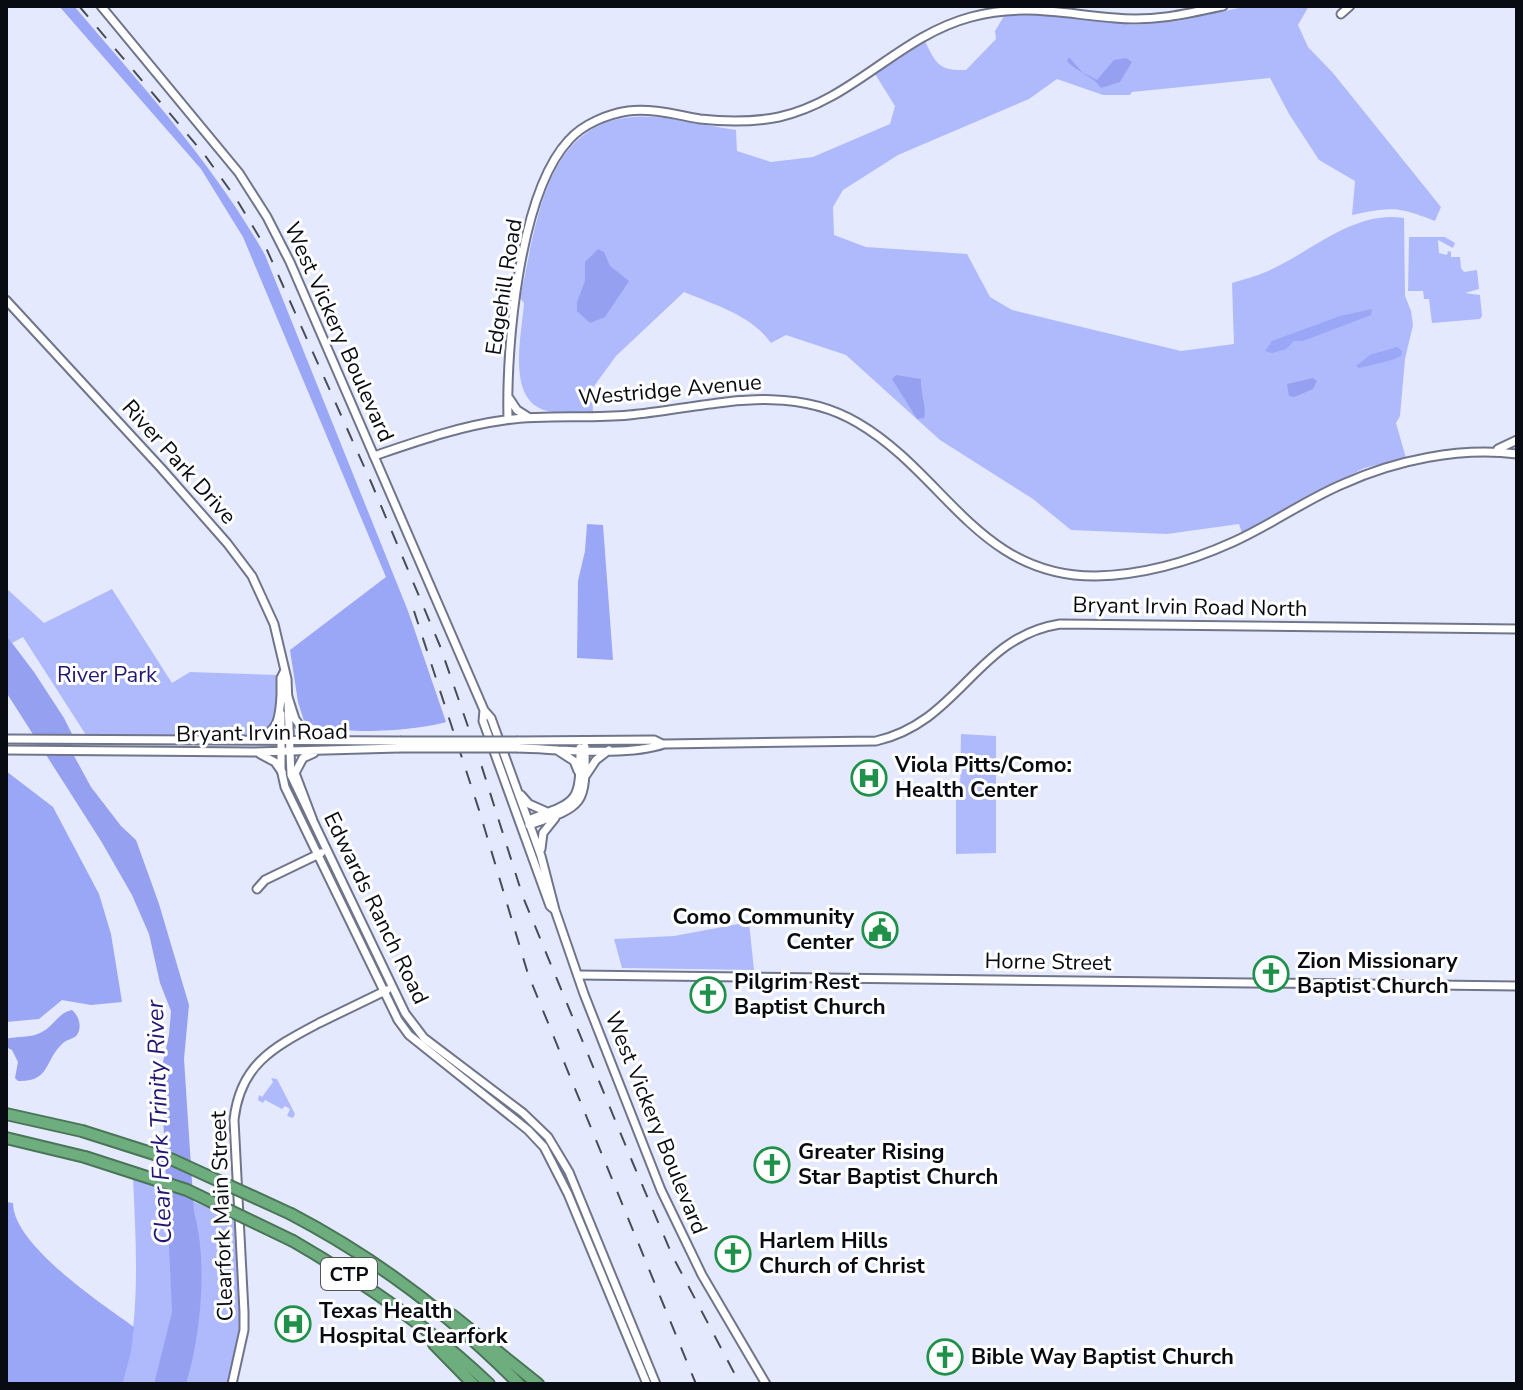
<svg xmlns="http://www.w3.org/2000/svg" width="1523" height="1390" viewBox="0 0 1523 1390" font-family="'Nunito Sans',sans-serif">
<style>
.green{fill:#afbafc}
.forest{fill:#9aa6f6}
.water{fill:#95a1f0}
.lines{fill:none;stroke-linecap:round;stroke-linejoin:round}
.tertiary-casing{stroke:#71758b;stroke-width:11}
.secondary-casing{stroke:#71758b;stroke-width:11}
.motorway-casing{stroke:#4b7558;stroke-width:14}
.tertiary{stroke:#fff;stroke-width:7}
.secondary{stroke:#fff;stroke-width:7}
.motorway{stroke:#6eae7e;stroke-width:10}
.rail{stroke:#494c57;stroke-width:2;stroke-dasharray:14 14;stroke-linecap:butt}
.secondary-bridge-casing{stroke:#71758b;stroke-width:11;stroke-linecap:butt}
.motorway-bridge-casing{stroke:#4b7558;stroke-width:14;stroke-linecap:butt}
.secondary-bridge{stroke:#fff;stroke-width:7}
.motorway-bridge{stroke:#6eae7e;stroke-width:10}
.labels{text-anchor:middle;dominant-baseline:central;stroke-width:6;stroke-linejoin:round;paint-order:stroke}
.shield{fill:#fff;stroke:#535459;stroke-width:2}
.shield-label{font-size:20px;font-weight:bold;fill:#090b12}
.street-label{font-size:22px;fill:#090b12;stroke:#fff}
.park-label{font-size:22px;fill:#1f1771;stroke:#fff}
.poi-label{font-size:22px;font-weight:bold;fill:#090b12;stroke:#fff;text-anchor:start}
.water-label{font-size:24px;font-style:italic;fill:#201872;stroke:#fff}
</style>
<rect width="100%" height="100%" fill="#e5e9fd"/>
<!-- green -->
<path class="green" d="M1248 6H1309L1298 25 1308 47 1333 73 1441 207 1435 221C1396 206 1392 207 1352 215L1355 181 1319 160 1289 114 1270 78 1132 92 1130 95H1103L1057 79 1029 99 898 155 843 190 833 207 834 235 866 247 967 254 990 297 1012 310 1181 351 1234 344 1232 283C1244 279 1257 276 1268 271 1311 252 1354 210 1404 218L1405 296 1411 311 1413 325 1405 359 1400 416 1396 423 1406 458 1364 468 1242 533 1239 524 1167 534 1071 530 1033 499 940 440 846 355 786 335 771 343C751 315 715 305 684 292L616 356 592 389 593 414C579 413 562 414 548 411 505 402 522 334 524 303L520 298C536 230 543 123 633 117 666 114 703 126 736 130L737 151 771 162 813 157 890 124 895 106 875 74 925 41C936 64 939 71 966 70L996 39 995 31 1004 16 1043 14 1134 25 1178 21Z
M1409 237H1445L1455 243 1453 248 1438 240 1439 253 1447 255 1448 251 1451 252V257H1460L1461 268 1464 272 1477 270 1479 289 1465 293 1480 295 1482 316 1480 319 1432 323 1429 299H1424L1423 291H1408Z
M6 588 44 623 112 589 172 683 190 672 278 675 274 724 257 735H86L23 637 12 643 6 635Z
M961 734 996 736V853L956 854V795L960 794Z
M749 922 754 970 622 968 614 939 674 936Z
M271 1078 277 1079 295 1114 293 1118 287 1116 290 1109 285 1106 282 1109 265 1100 263 1103 258 1100 259 1095 262 1097 273 1082Z
M133 1177 236 1219 241 1321 227 1384H123C141 1316 136 1247 133 1177Z"/>
<!-- forest -->
<path class="forest" d="M59 6H74C142 86 213 163 265 255L408 611 446 722C415 731 332 737 304 721L298 702 290 650 386 577 243 237 201 169Z
M1372 309 1371 315 1303 341H1294L1286 349 1272 353 1265 351 1272 341 1340 316Z
M1397 347 1402 351 1401 356 1392 360 1359 368 1356 366 1370 355Z
M587 524 603 525 613 660 577 658 578 581 585 551Z
M6 771 53 807 99 894 111 934 122 1002 91 1005 62 1000 39 1019 6 1022Z
M6 1202 13 1203C13 1245 102 1304 134 1327L131 1351 123 1384H6Z"/>
<!-- water -->
<path class="water" d="M1069 57 1082 72 1097 80 1114 60 1126 58 1132 62 1120 82 1101 88C1096 78 1077 72 1067 61Z
M598 249 604 252 610 266 629 281 605 317 590 323 577 311V302L585 281V262Z
M896 375 921 379C920 392 927 407 924 418L917 419 892 379Z
M1313 378 1317 381 1313 389 1294 397 1289 396 1287 384Z
M6 635 34 672 64 718 73 736V754L91 787 121 826 136 840 159 904 189 1005 184 1059 194 1212C208 1261 201 1335 186 1384H154L172 1312 161 1071 169 1035 171 1011 160 983 149 934 132 895 101 841 6 692Z
M72 1010C78 1015 82 1025 78 1033 76 1039 67 1039 63 1043 44 1060 51 1082 18 1081L15 1078 18 1062 12 1050 6 1047V1039C17 1036 30 1038 40 1033 54 1027 57 1013 72 1010Z"/>
<g class="lines">
<defs>
<path id="tertiary" d="M1341 14 1350 6
M6 300 161 468 227 543 252 576 274 624 287 679 291 775 405 1013 424 1038 523 1113 548 1137 569 1172 656 1384
M509 398 517 410 528 417
M508 419C506 347 519 193 569 140 583 124 608 114 628 111 652 108 677 115 700 119 726 122 754 122 779 117 852 101 899 36 971 17 1023 3 1064 14 1115 18 1152 22 1187 14 1223 6
M1498 449 1517 440
M374 456C418 441 460 426 505 420 546 414 588 419 629 415 705 408 787 380 858 423 945 474 979 577 1096 576 1142 575 1191 561 1233 542 1271 525 1305 500 1343 484 1396 460 1459 447 1517 454
M281 701V678L284 672
M281 714V769L285 787 398 1020 409 1035 528 1130 544 1147 568 1194 647 1384
M257 889 265 880 321 853
M578 975 1517 986
M232 1384 244 1330V1312L234 1120C240 1064 274 1047 319 1023 342 1012 364 1001 387 990"/>
<path id="secondary" d="M101 6 239 173 267 217 290 262 484 710 491 718 541 856 555 910 584 994 661 1190 702 1275 766 1384
M288 697 295 719 304 731 342 737
M484 710 483 721 550 906 555 910
M259 738C279 730 279 718 281 698
M6 739 400 741
M518 741 654 740 662 744
M518 748C559 749 626 757 664 744L876 741C960 722 976 637 1060 624L1517 629
M6 750 254 752 399 748
M557 750 574 761 578 771
M260 754 275 762 282 772
M586 775 596 760 609 750
M521 795 529 804 547 812
M312 818 295 773 303 758 314 753
M528 820C580 801 580 802 580 748
M529 825C584 806 586 806 585 747
M541 849 543 833 555 818"/>
<path id="motorway" d="M6 1114 82 1131
M6 1138 85 1157
M291 1214C375 1258 452 1316 519 1384
M293 1241C364 1282 430 1328 489 1384
M452 1315 538 1384
M434 1344 473 1384"/>
</defs>
<!-- tertiary casing -->
<use href="#tertiary" class="tertiary-casing"/>
<!-- secondary casing -->
<use href="#secondary" class="secondary-casing"/>
<!-- motorway casing -->
<use href="#motorway" class="motorway-casing"/>
<!-- tertiary -->
<use href="#tertiary" class="tertiary"/>
<!-- secondary -->
<use href="#secondary" class="secondary"/>
<!-- motorway -->
<use href="#motorway" class="motorway"/>
<!-- rail -->
<path class="rail" d="M79 6 204 154 237 200 267 250 371 482 440 646 480 761 523 897 632 1161 673 1257 740 1384
M414 611 480 813 528 974 696 1384"/>
<defs>
<path id="secondary-bridge" d="M400 741H518
M399 748H518"/>
<path id="motorway-bridge" d="M82 1131 173 1160 291 1214
M85 1157 187 1190 293 1241"/>
</defs>
<!-- secondary-bridge casing -->
<use href="#secondary-bridge" class="secondary-bridge-casing"/>
<!-- motorway-bridge casing -->
<use href="#motorway-bridge" class="motorway-bridge-casing"/>
<!-- secondary-bridge -->
<use href="#secondary-bridge" class="secondary-bridge"/>
<!-- motorway-bridge -->
<use href="#motorway-bridge" class="motorway-bridge"/>
</g>
<!-- icons -->
<defs>
<symbol id="hospital-ring" viewBox="-11 -11 22 22"><circle r="9.5" fill="#fff" stroke="#20914b" stroke-width="1.5"/><path d="M-5-5h3v3.5h4V-5h3V5h-3V1.5h-4V5h-3Z" fill="#20914b"/></symbol>
<symbol id="civic-ring" viewBox="-11 -11 22 22"><circle r="9.5" fill="#fff" stroke="#20914b" stroke-width="1.5"/><path d="M-.6-6.5H3V-4.5H.6V-3L4-1V1h2V6H-6V1h2V-1L-.6-3ZM-1.2 2.5V6h2.4V2.5Z" fill="#20914b"/></symbol>
<symbol id="church-ring" viewBox="-11 -11 22 22"><circle r="9.5" fill="#fff" stroke="#20914b" stroke-width="1.5"/><path d="M-1.2-6h2.4v3.5h3.3v2.4h-3.3V6h-2.4V-.1h-3.3v-2.4h3.3Z" fill="#20914b"/></symbol>
</defs>
<g fill-rule="evenodd">
<use href="#hospital-ring" x="849" y="758" width="40" height="40"/>
<use href="#civic-ring" x="860" y="910" width="40" height="40"/>
<use href="#church-ring" x="1251" y="954" width="40" height="40"/>
<use href="#church-ring" x="688" y="975" width="40" height="40"/>
<use href="#church-ring" x="752" y="1145" width="40" height="40"/>
<use href="#church-ring" x="713" y="1234" width="40" height="40"/>
<use href="#hospital-ring" x="273" y="1304" width="40" height="40"/>
<use href="#church-ring" x="925" y="1337" width="40" height="40"/>
</g>
<g class="labels">
<!-- shield labels -->
<rect class="shield" x="321" y="1258" width="56" height="32" rx="6"/>
<g class="shield-label">
<text x="349" y="1274">CTP</text>
</g>
<!-- street labels -->
<g class="street-label">
<text transform="translate(504 287) rotate(-81)">Edgehill Road</text>
<text transform="translate(339 332) rotate(66)">West Vickery Boulevard</text>
<text transform="translate(670 390) rotate(-5)">Westridge Avenue</text>
<text transform="translate(179 462) rotate(48)">River Park Drive</text>
<text transform="translate(1190 607) rotate(1)">Bryant Irvin Road North</text>
<text transform="translate(262 733) rotate(-1)">Bryant Irvin Road</text>
<text transform="translate(376 908) rotate(64)">Edwards Ranch Road</text>
<text transform="translate(1048 962) rotate(1)">Horne Street</text>
<text transform="translate(656 1123) rotate(68)">West Vickery Boulevard</text>
<text transform="translate(222 1216) rotate(-92)">Clearfork Main Street</text>
</g>
<!-- park labels -->
<g class="park-label">
<text x="107" y="675">River Park</text>
</g>
<!-- poi labels -->
<g class="poi-label">
<text x="895" y="765">Viola Pitts/Como:<tspan x="895" dy="25">Health Center</tspan></text>
<text x="854" y="917" text-anchor="end">Como Community<tspan x="854" dy="25">Center</tspan></text>
<text x="1297" y="961">Zion Missionary<tspan x="1297" dy="25">Baptist Church</tspan></text>
<text x="734" y="982">Pilgrim Rest<tspan x="734" dy="25">Baptist Church</tspan></text>
<text x="798" y="1152">Greater Rising<tspan x="798" dy="25">Star Baptist Church</tspan></text>
<text x="759" y="1241">Harlem Hills<tspan x="759" dy="25">Church of Christ</tspan></text>
<text x="319" y="1311">Texas Health<tspan x="319" dy="25">Hospital Clearfork</tspan></text>
<text x="971" y="1357">Bible Way Baptist Church</text>
</g>
<!-- water labels -->
<g class="water-label">
<text transform="translate(159 1122) rotate(-92)">Clear Fork Trinity River</text>
</g>
</g>
<!-- border -->
<rect width="1523" height="1390" fill="none" stroke="#090b12" stroke-width="16"/>
</svg>
